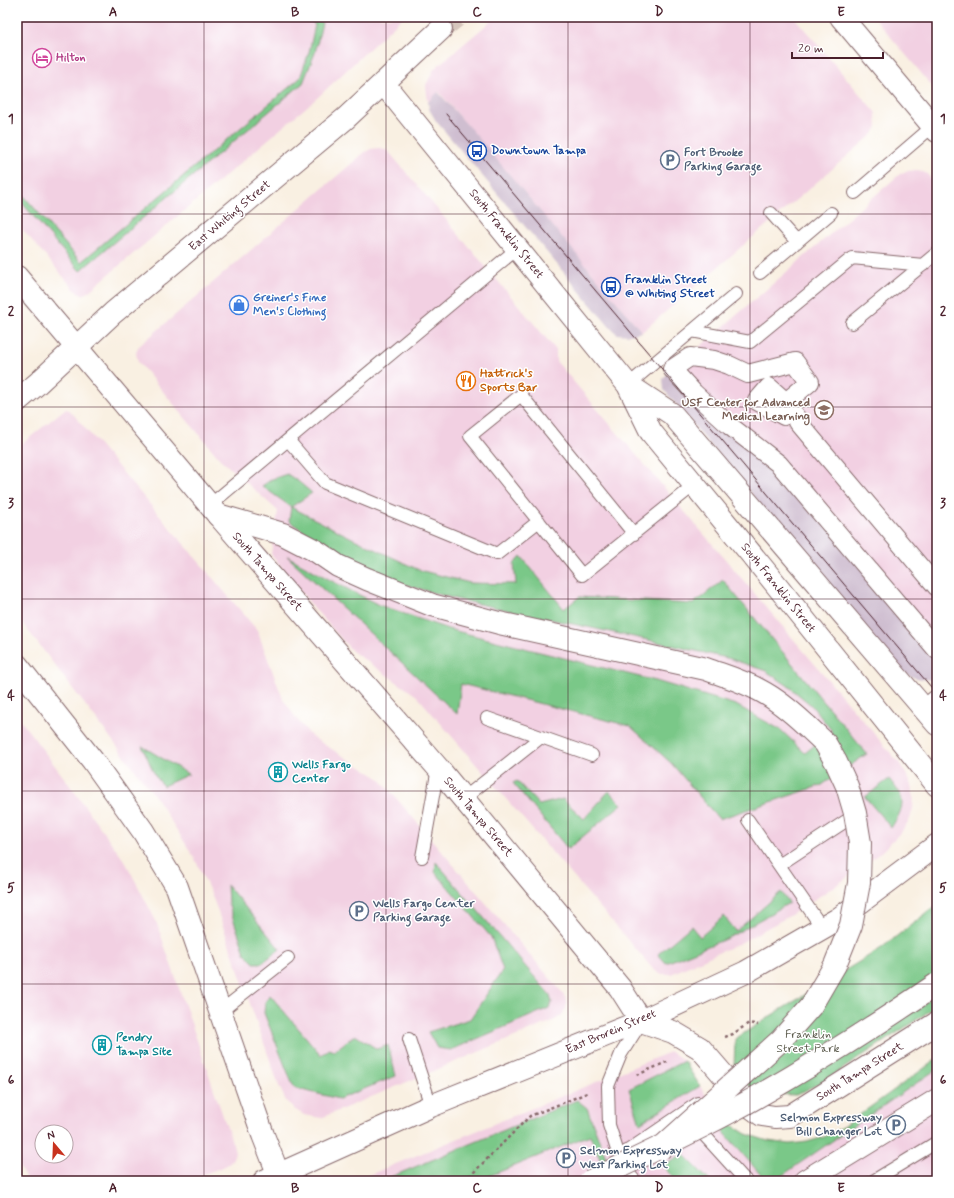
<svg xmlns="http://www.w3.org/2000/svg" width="954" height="1198" viewBox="0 0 954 1198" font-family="Mynerve,sans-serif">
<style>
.built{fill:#f2d0e2;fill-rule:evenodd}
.industrial{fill:#cfbed0}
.green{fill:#7ac888;stroke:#62745a}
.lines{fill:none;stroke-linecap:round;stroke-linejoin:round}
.tertiary-tunnel{stroke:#d6c6bd;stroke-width:22;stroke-dasharray:22 11;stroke-linecap:butt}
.service-casing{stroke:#87686b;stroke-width:14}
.pedestrian-casing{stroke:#87686b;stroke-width:20}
.tertiary-casing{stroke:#87686b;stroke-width:24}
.secondary-casing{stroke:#87686b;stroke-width:24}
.primary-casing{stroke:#87686b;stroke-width:24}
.motorway-casing{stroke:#87686b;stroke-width:24}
.path{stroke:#87686b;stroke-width:2.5;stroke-dasharray:3 3;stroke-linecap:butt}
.service{stroke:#fff;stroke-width:12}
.pedestrian{stroke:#fff;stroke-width:18}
.tertiary{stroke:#fff;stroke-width:22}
.secondary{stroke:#fff;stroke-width:22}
.primary{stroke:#fff;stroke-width:22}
.motorway{stroke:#fff;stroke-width:22}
.tram{stroke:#4a1f2b;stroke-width:1}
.motorway-bridge-casing{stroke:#87686b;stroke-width:24;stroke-linecap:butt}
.motorway-bridge{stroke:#fff;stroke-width:22}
.grid{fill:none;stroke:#4a1f2b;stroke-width:1;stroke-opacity:0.55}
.labels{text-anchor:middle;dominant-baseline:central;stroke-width:3;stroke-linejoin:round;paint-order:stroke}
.hotel-label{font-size:12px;font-weight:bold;fill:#b23c85;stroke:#fff;text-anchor:start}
.transit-label{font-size:12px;font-weight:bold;fill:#164399;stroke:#fff;text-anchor:start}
.service-label{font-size:12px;font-weight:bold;fill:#4e5e75;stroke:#fff;text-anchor:start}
.street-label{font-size:12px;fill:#4a1f2b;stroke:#fff}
.shop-label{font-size:12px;font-weight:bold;fill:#366cbe;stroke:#fff;text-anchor:start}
.food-label{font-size:12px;font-weight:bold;fill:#c56008;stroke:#fff;text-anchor:start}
.education-label{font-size:12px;font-weight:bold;fill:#785e54;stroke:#fff;text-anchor:end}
.culture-label{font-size:12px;font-weight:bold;fill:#0d838f;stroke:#fff;text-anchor:start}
.park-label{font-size:12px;fill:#5b5a4c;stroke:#fff}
.neatline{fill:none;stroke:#4a1f2b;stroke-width:1.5}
.grid-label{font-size:13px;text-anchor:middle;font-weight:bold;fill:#4a1f2b}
</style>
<rect width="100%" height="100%" fill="#fff"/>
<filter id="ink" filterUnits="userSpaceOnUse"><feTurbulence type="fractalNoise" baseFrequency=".025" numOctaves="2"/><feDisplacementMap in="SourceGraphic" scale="8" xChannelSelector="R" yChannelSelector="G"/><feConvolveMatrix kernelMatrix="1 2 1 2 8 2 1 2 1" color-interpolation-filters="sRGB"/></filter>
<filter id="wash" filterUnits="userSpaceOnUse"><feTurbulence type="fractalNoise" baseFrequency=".012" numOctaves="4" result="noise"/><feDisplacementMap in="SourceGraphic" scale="16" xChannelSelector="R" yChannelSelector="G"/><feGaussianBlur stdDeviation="0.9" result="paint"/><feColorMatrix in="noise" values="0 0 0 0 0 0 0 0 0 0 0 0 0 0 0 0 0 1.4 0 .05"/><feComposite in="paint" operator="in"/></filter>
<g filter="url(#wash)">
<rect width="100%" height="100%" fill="#f9f0e2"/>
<!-- built -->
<path class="built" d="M17 17H403L317 98 87 293 82 295 74 289 17 223Z
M496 17H794L876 113 877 127 873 134 642 332 439 92 428 102 426 85 434 69Z
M874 17H937V92Z
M379 148 385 149 389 152 556 350V361L900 764 910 781 914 797 913 809 910 819 902 831 880 853 841 882 791 915 740 943 671 974H660L653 969 417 696 352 651 313 607 271 554 278 511 220 459 138 362 136 353 138 347 365 152 371 149Z
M919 170 927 174 937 186V650L730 426 680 364 900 174 908 171Z
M65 409 69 410 73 414 257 630 283 699 296 718 312 737 379 778 560 990 566 999V1008L562 1015 555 1020 321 1118 304 1115 294 1109 286 1101 279 1086 213 898 194 857 155 796 17 616V448Z
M17 716 68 783 126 863 156 921 233 1145 235 1153 231 1162 225 1166 186 1181H27L17 1163ZM42 1132H66V1156H42Z
M670 1052 676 1055 684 1061 714 1108 729 1123 746 1134 768 1141 790 1144 807 1142 824 1137 844 1126 937 1059V1181H354Z"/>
<!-- industrial -->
<path class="industrial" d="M438 92 477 136 642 332 629 335 617 334 609 326 436 121 429 109 428 102Z
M668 372 779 464 937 650V678L931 680 915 678 900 671 664 390 663 379Z"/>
<!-- green -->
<path class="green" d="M308 17H317L322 23 315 53 303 83 80 271 17 197V188L81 262 300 78 309 52 315 25Z
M287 474 299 482 312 493 291 507 352 538 419 570 470 583 516 584 514 564 521 556 564 609 579 597 693 604 723 580 867 754 822 785 719 819 671 763 630 726 461 684 457 714 287 556 332 581 379 605 448 629 656 681 736 705 781 730 805 753 832 731 811 705 787 685 766 671 731 659 648 640 455 599 400 583 317 541 289 521 291 507 262 486 272 479Z
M142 746 188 774H189L163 786 155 775Z
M889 779C906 799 906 805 891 828L865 797Z
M517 781 539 805 563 799 584 819 609 791 622 804 568 849 513 783Z
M436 862 550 995 552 1002 549 1008 451 1050 437 1048 428 1032 470 1019 503 970 491 937 435 872Z
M227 885 280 949 262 963H254L245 953 228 903Z
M781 892 789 903 728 938 666 963 658 954 691 926 700 937 724 916 736 931Z
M937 905V1006L826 1080 796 1095 771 1094 746 1085 734 1068 735 1039 772 1015 880 949Z
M270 995 321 1055 329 1049 334 1051 355 1035 377 1049 388 1045 396 1076 339 1099 294 1088 264 1013 265 1002Z
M937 1059V1069L774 1181H766L722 1130 732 1125 746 1134 768 1141 790 1144 807 1142 824 1137 844 1126Z
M684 1061 700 1086 640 1123 629 1089Z
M577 1100 587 1108 615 1181H609L590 1135 477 1181H381Z
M683 1154 710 1181H677L662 1166Z"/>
</g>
<g filter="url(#ink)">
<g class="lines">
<!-- tertiary-tunnel -->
<path class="tertiary-tunnel" d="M441 29 456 17"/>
<defs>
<path id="service" d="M855 193 933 126
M771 213 797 242
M760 273 831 213
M852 323 937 253
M692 331 750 342 852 258 923 265
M628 385 736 294
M288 440 325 483 497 554 539 521
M210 505 518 248
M634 534 521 395 470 436 582 575 694 485
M487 718 592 755
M463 799 541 737
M748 820 823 929
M422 857 438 768
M779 865 858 813
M221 1011 288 958
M409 1039 431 1106
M695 1125 746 1181
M620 1156 698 1103
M635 1181 629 1174 617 1150 609 1125 608 1086 621 1054 640 1024
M873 1181 937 1142"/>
<path id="pedestrian" d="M937 587 798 422 799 421 790 410 784 416 757 401 769 387 786 402 810 382 795 362 748 374 729 365 714 360 690 357 672 369 694 393 730 426 779 464 937 650"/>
<path id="tertiary" d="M383 83 628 385 651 432 770 577 937 785
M628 385 672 414 937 724
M17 401 37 384 113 313 346 118 441 29
M17 665 93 761 143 831 177 887 263 1135 281 1181"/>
<path id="secondary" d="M218 515 438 768 620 988 641 1021 673 1032 700 1048 751 1107 762 1115 775 1117 790 1116 937 1023
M926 710 937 701
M264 1181 431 1106 641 1021 746 972 838 919 937 845"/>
<path id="primary" d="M841 17 937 131
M17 277 218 515"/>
<path id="motorway" d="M218 515 283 534 316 551 338 566 367 579 432 605 499 623 706 669C725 676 743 681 761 691 778 700 793 713 807 726
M805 1181 937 1100"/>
</defs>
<!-- service casing -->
<use href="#service" class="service-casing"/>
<!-- pedestrian casing -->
<use href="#pedestrian" class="pedestrian-casing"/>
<!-- tertiary casing -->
<use href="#tertiary" class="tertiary-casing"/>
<!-- secondary casing -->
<use href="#secondary" class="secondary-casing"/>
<!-- primary casing -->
<use href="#primary" class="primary-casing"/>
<!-- motorway casing -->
<use href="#motorway" class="motorway-casing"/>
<!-- path -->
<path class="path" d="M725 1037 733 1034 749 1023 758 1025
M637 1075 669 1061
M465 1181 530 1116 587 1093"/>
<!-- service -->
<use href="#service" class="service"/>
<!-- pedestrian -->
<use href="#pedestrian" class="pedestrian"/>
<!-- tertiary -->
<use href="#tertiary" class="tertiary"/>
<!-- secondary -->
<use href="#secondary" class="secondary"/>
<!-- primary -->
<use href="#primary" class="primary"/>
<!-- motorway -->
<use href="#motorway" class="motorway"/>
<!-- tram -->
<path class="tram" d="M446 114 937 694"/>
<defs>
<path id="motorway-bridge" d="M660 1149 781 1040 811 1006 835 965 851 925 859 883 860 843 855 813 847 786 836 762 825 743 807 726
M590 1181C636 1159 683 1137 728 1113 800 1074 869 1030 937 984"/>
</defs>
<!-- motorway-bridge casing -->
<use href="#motorway-bridge" class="motorway-bridge-casing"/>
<!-- motorway-bridge -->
<use href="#motorway-bridge" class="motorway-bridge"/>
</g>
</g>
<!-- grid -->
<path class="grid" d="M204 17V1181M386 17V1181M568 17V1181M750 17V1181M17 214H937M17 407H937M17 599H937M17 791H937M17 984H937"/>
<!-- icons -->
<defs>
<symbol id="hotel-ring" viewBox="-11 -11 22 22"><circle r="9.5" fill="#fff" stroke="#d1479c" stroke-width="1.5"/><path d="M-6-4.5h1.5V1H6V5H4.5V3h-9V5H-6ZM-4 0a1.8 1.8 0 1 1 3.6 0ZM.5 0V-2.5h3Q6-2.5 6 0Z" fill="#d1479c"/></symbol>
<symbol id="bus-ring" viewBox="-11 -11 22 22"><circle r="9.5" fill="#fff" stroke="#1a4fb4" stroke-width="1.5"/><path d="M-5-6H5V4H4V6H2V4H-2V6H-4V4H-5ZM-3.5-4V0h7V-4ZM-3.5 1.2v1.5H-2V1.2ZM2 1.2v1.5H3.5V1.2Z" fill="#1a4fb4"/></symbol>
<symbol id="parking-ring" viewBox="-11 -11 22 22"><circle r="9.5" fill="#fff" stroke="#5c6f8a" stroke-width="1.5"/><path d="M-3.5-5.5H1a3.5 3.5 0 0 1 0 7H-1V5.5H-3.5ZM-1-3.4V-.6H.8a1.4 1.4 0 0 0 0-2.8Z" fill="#5c6f8a"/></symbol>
<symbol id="shop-ring" viewBox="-11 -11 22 22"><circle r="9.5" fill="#fff" stroke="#3f7fe0" stroke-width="1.5"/><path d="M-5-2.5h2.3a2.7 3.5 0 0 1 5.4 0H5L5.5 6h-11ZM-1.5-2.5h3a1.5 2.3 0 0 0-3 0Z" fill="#3f7fe0"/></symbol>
<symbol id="restaurant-ring" viewBox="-11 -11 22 22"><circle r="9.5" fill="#fff" stroke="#e8710a" stroke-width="1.5"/><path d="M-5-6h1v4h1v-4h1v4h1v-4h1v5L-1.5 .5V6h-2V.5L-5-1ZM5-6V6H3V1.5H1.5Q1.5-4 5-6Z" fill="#e8710a"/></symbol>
<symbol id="school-ring" viewBox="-11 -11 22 22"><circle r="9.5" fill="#fff" stroke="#8d6e63" stroke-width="1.5"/><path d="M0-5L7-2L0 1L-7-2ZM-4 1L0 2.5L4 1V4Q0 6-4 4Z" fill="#8d6e63"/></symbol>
<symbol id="building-ring" viewBox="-11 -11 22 22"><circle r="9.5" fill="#fff" stroke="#0f9aa8" stroke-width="1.5"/><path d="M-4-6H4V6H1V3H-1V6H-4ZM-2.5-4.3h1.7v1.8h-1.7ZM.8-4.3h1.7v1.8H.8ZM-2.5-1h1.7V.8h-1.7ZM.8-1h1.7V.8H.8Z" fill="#0f9aa8"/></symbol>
</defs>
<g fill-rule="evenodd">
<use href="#hotel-ring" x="31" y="47" width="22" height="22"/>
<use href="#bus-ring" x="466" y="140" width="22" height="22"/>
<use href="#parking-ring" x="659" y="149" width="22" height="22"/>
<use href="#bus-ring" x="600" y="276" width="22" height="22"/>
<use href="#shop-ring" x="228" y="294" width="22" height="22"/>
<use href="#restaurant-ring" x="455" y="370" width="22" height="22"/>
<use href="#school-ring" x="813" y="399" width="22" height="22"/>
<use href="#building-ring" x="267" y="761" width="22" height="22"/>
<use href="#parking-ring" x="348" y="900" width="22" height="22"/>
<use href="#building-ring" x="91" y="1034" width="22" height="22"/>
<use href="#parking-ring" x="885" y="1114" width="22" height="22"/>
<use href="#parking-ring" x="555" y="1147" width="22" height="22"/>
</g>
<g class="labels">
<!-- hotel labels -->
<g class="hotel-label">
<text x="56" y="58">Hilton</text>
</g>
<!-- transit labels -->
<g class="transit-label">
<text x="491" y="151">Downtown Tampa</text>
<text x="625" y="280">Franklin Street<tspan x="625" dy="14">@ Whiting Street</tspan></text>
</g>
<!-- service labels -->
<g class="service-label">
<text x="684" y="153">Fort Brooke<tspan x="684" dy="14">Parking Garage</tspan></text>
<text x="373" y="904">Wells Fargo Center<tspan x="373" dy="14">Parking Garage</tspan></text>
<text x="882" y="1118" text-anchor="end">Selmon Expressway<tspan x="882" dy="14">Bill Changer Lot</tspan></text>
<text x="580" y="1151">Selmon Expressway<tspan x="580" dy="14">West Parking Lot</tspan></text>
</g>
<!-- street labels -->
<g class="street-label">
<text transform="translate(230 216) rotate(-40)">East Whiting Street</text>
<text transform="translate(506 234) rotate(51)">South Franklin Street</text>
<text transform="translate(267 572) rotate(49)">South Tampa Street</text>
<text transform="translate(778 588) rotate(51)">South Franklin Street</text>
<text transform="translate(478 817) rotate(50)">South Tampa Street</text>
<text transform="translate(611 1032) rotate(-23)">East Brorein Street</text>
<text transform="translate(860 1072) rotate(-32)">South Tampa Street</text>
</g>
<!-- shop labels -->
<g class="shop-label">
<text x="253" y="298">Greiner's Fine<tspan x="253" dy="14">Men's Clothing</tspan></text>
</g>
<!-- food labels -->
<g class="food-label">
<text x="480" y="374">Hattrick's<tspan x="480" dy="14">Sports Bar</tspan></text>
</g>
<!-- education labels -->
<g class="education-label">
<text x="810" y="403">USF Center for Advanced<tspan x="810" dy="14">Medical Learning</tspan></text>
</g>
<!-- culture labels -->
<g class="culture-label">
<text x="292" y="765">Wells Fargo<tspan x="292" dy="14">Center</tspan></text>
<text x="116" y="1038">Pendry<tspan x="116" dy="14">Tampa Site</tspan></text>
</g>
<!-- park labels -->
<g class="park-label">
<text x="808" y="1035">Franklin<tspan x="808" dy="14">Street Park</tspan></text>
</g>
</g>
<!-- margin -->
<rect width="954" height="1198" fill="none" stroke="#fff" stroke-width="44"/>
<!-- north arrow -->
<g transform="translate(54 1144) rotate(341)"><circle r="19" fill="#ffffff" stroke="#b7a5aa"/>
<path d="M0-3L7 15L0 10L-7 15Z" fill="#c8321e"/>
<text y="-6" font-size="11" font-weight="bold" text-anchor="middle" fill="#4a1f2b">N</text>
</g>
<!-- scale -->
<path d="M792 52v6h91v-6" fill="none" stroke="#4a1f2b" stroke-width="2"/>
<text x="798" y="52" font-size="12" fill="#4a1f2b" stroke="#ffffff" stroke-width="3" paint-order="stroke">20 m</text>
<rect x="22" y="22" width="910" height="1154" class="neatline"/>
<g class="grid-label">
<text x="113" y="16">A</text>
<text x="295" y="16">B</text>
<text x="477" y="16">C</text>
<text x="659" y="16">D</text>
<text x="841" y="16">E</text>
<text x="11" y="123">1</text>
<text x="943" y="123">1</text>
<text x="11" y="315">2</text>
<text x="943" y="315">2</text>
<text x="11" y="507">3</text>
<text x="943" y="507">3</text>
<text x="11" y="700">4</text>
<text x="943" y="700">4</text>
<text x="11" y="892">5</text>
<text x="943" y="892">5</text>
<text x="11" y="1084">6</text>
<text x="943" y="1084">6</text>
<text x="113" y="1192">A</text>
<text x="295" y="1192">B</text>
<text x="477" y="1192">C</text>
<text x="659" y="1192">D</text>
<text x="841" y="1192">E</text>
</g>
</svg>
